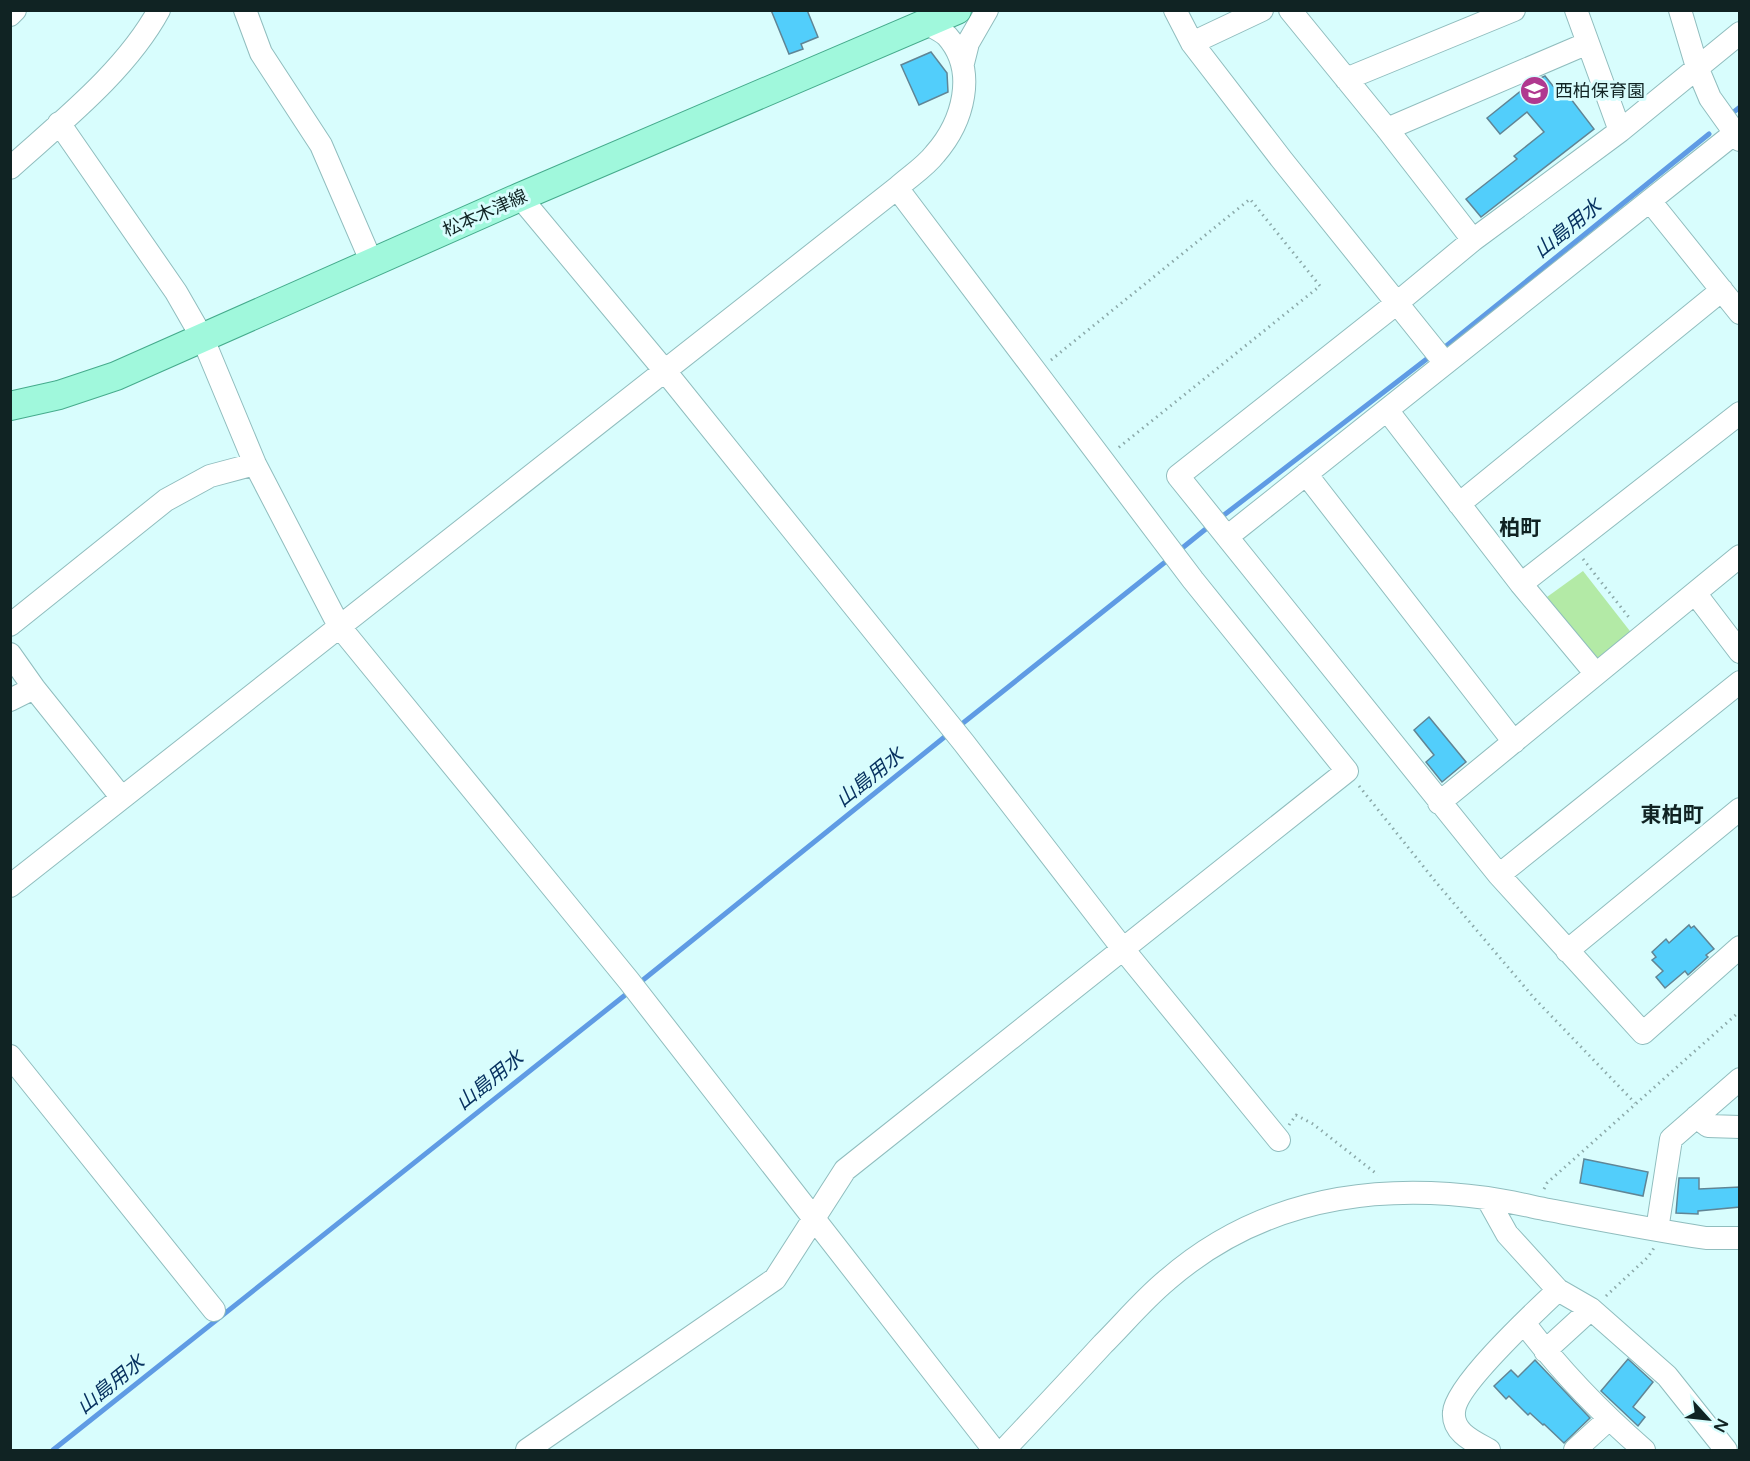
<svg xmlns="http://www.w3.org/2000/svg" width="1750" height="1461" viewBox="0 0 1750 1461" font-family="'Varela Round','Noto Sans JP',sans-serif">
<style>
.green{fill:#b3eaa6}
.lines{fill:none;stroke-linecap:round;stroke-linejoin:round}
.stream{stroke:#5f9be4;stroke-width:5}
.building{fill:#52cefb;stroke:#608595;stroke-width:1.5}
.minor-casing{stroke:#90bdbe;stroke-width:24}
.major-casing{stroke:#45ab8c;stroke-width:30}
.path{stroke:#8ba9a9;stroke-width:3;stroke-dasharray:1.5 4.5;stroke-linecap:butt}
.minor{stroke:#fff;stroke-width:22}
.major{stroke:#a0f8dc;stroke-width:28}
.labels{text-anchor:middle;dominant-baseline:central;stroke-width:6;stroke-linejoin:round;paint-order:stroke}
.poi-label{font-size:18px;fill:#102323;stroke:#d8fdfd;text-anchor:start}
.street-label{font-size:18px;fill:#102323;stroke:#d8fdfd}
.water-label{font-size:20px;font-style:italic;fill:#083260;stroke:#d8fdfd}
.quarter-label{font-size:21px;font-weight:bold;fill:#102323;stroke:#d8fdfd}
</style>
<rect width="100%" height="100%" fill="#d8fdfd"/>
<!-- green -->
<path class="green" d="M1583 571 1633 635 1598 662 1547 597Z"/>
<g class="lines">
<!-- stream -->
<path class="stream" d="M1735 111 1740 107
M1445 347 1709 134
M1224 515 1428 358
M1181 549 1207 528
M958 727 1169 559
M638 984 947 735
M53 1450 629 992"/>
</g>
<!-- building -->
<path class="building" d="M771 10H807L818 37 801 44 803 49 789 54Z
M931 52 947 73 948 92 919 105 901 65Z
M1545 76 1553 86 1558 82 1594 129 1481 217 1466 199 1517 159 1514 156 1544 132 1527 112 1500 134 1487 118 1532 82Z
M1429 717 1466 762 1442 782 1426 762 1434 755 1414 730Z
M1689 925 1691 928 1694 926 1714 949 1706 955 1708 957 1688 975 1685 971 1665 988 1656 977 1663 971 1652 960 1656 957 1652 952 1666 939 1669 943Z
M1584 1159 1648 1172 1643 1196 1580 1183Z
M1679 1178H1699V1189L1740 1187V1207L1698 1211V1214L1676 1213Z
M1628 1359 1653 1382 1633 1407 1645 1417 1638 1426 1601 1391Z
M1535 1360 1590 1418 1564 1443 1544 1424 1543 1425 1530 1413 1528 1415 1509 1396 1506 1399 1494 1386 1511 1370 1518 1377Z"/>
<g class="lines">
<defs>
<path id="minor" d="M245 10 261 53 321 145 372 263
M1175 10 1192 43 1282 160 1445 363
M1290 10 1387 129 1473 240
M1576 10 1620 131
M1680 10 1697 67 1710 98 1740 140
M10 15 15 10
M1740 33 1620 131 1473 240 1397 303 1178 476 1499 875 1643 1033 1740 947
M1192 43 1262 10
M963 63 968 43 987 10
M1346 79 1514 10
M59 123 176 292 203 339 255 464 339 626 629 981 994 1450
M1387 129 1588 43
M10 168C61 122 126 71 159 10
M520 197 665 371 964 743 1123 949 1279 1140
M1650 201 1740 313
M1387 410 1521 584 1596 674
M1306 474 1514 742
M1459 504 1722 290
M1227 537 1740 129
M1521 584 1740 413
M1695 593 1740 652
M10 625 166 500 210 476 255 464
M10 654 34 688 122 798
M10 700 34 688
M1439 803 1740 556
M1499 875 1740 682
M10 886 897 188C909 177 925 167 935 154 963 122 978 71 947 36 942 31 933 27 927 24
M1567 951 1740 809
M10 1056 214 1310
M1696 1117 1708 1126 1740 1127
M1487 1198 1507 1234 1558 1290 1591 1309 1667 1376 1726 1450
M1657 1230 1671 1139 1740 1079
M1524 1323C1559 1369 1600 1412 1644 1450
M1545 1351 1591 1309
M527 1450 775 1279 845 1170 1347 771 1193 580 897 188
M1004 1450C1037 1415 1070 1380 1103 1344 1124 1323 1144 1299 1167 1280 1258 1201 1370 1182 1487 1198 1508 1201 1529 1206 1549 1210 1602 1220 1654 1230 1706 1238H1740
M1489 1450C1475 1442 1452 1433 1454 1412 1455 1386 1537 1310 1558 1290
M1575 1450 1609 1419"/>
<path id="major" d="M10 406 59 395 116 376 520 197 957 10"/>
</defs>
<!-- minor casing -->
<use href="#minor" class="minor-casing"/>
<!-- major casing -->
<use href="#major" class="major-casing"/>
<!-- path -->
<path class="path" d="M1051 360 1250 199 1320 286 1118 448
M1583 559 1631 620
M1359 786 1435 881 1534 998 1635 1103
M1289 1125 1296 1115 1313 1124 1378 1175
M1544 1189 1547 1183 1740 1011
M1606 1296 1648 1257 1654 1248"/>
<!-- minor -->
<use href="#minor" class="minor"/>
<!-- major -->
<use href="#major" class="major"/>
</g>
<!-- icons -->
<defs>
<symbol id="school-disc" viewBox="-11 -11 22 22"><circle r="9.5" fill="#b0398f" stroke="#d8fdfd"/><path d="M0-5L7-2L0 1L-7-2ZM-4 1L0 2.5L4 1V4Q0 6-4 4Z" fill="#fff"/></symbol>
</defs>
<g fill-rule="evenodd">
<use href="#school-disc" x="1518" y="74" width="33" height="33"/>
</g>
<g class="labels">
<!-- poi labels -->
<g class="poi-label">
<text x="1555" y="91">西柏保育園</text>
</g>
<!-- street labels -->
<g class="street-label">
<text transform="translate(485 213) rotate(-24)">松本木津線</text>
</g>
<!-- water labels -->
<g class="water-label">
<text transform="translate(1568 229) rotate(-39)">山島用水</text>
<text transform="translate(870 778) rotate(-39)">山島用水</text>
<text transform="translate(490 1081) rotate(-39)">山島用水</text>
<text transform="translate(111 1385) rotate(-39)">山島用水</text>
</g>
<!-- quarter labels -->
<g class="quarter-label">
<text x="1520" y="528">柏町</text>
<text x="1672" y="815">東柏町</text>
</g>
</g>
<!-- border -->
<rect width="1750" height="1461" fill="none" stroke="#102323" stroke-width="24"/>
<!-- north arrow -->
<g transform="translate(1708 1419) rotate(117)" stroke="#d8fdfd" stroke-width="4.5" paint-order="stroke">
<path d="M0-4.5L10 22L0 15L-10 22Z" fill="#102323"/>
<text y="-9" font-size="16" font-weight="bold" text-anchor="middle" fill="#102323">N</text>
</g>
</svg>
